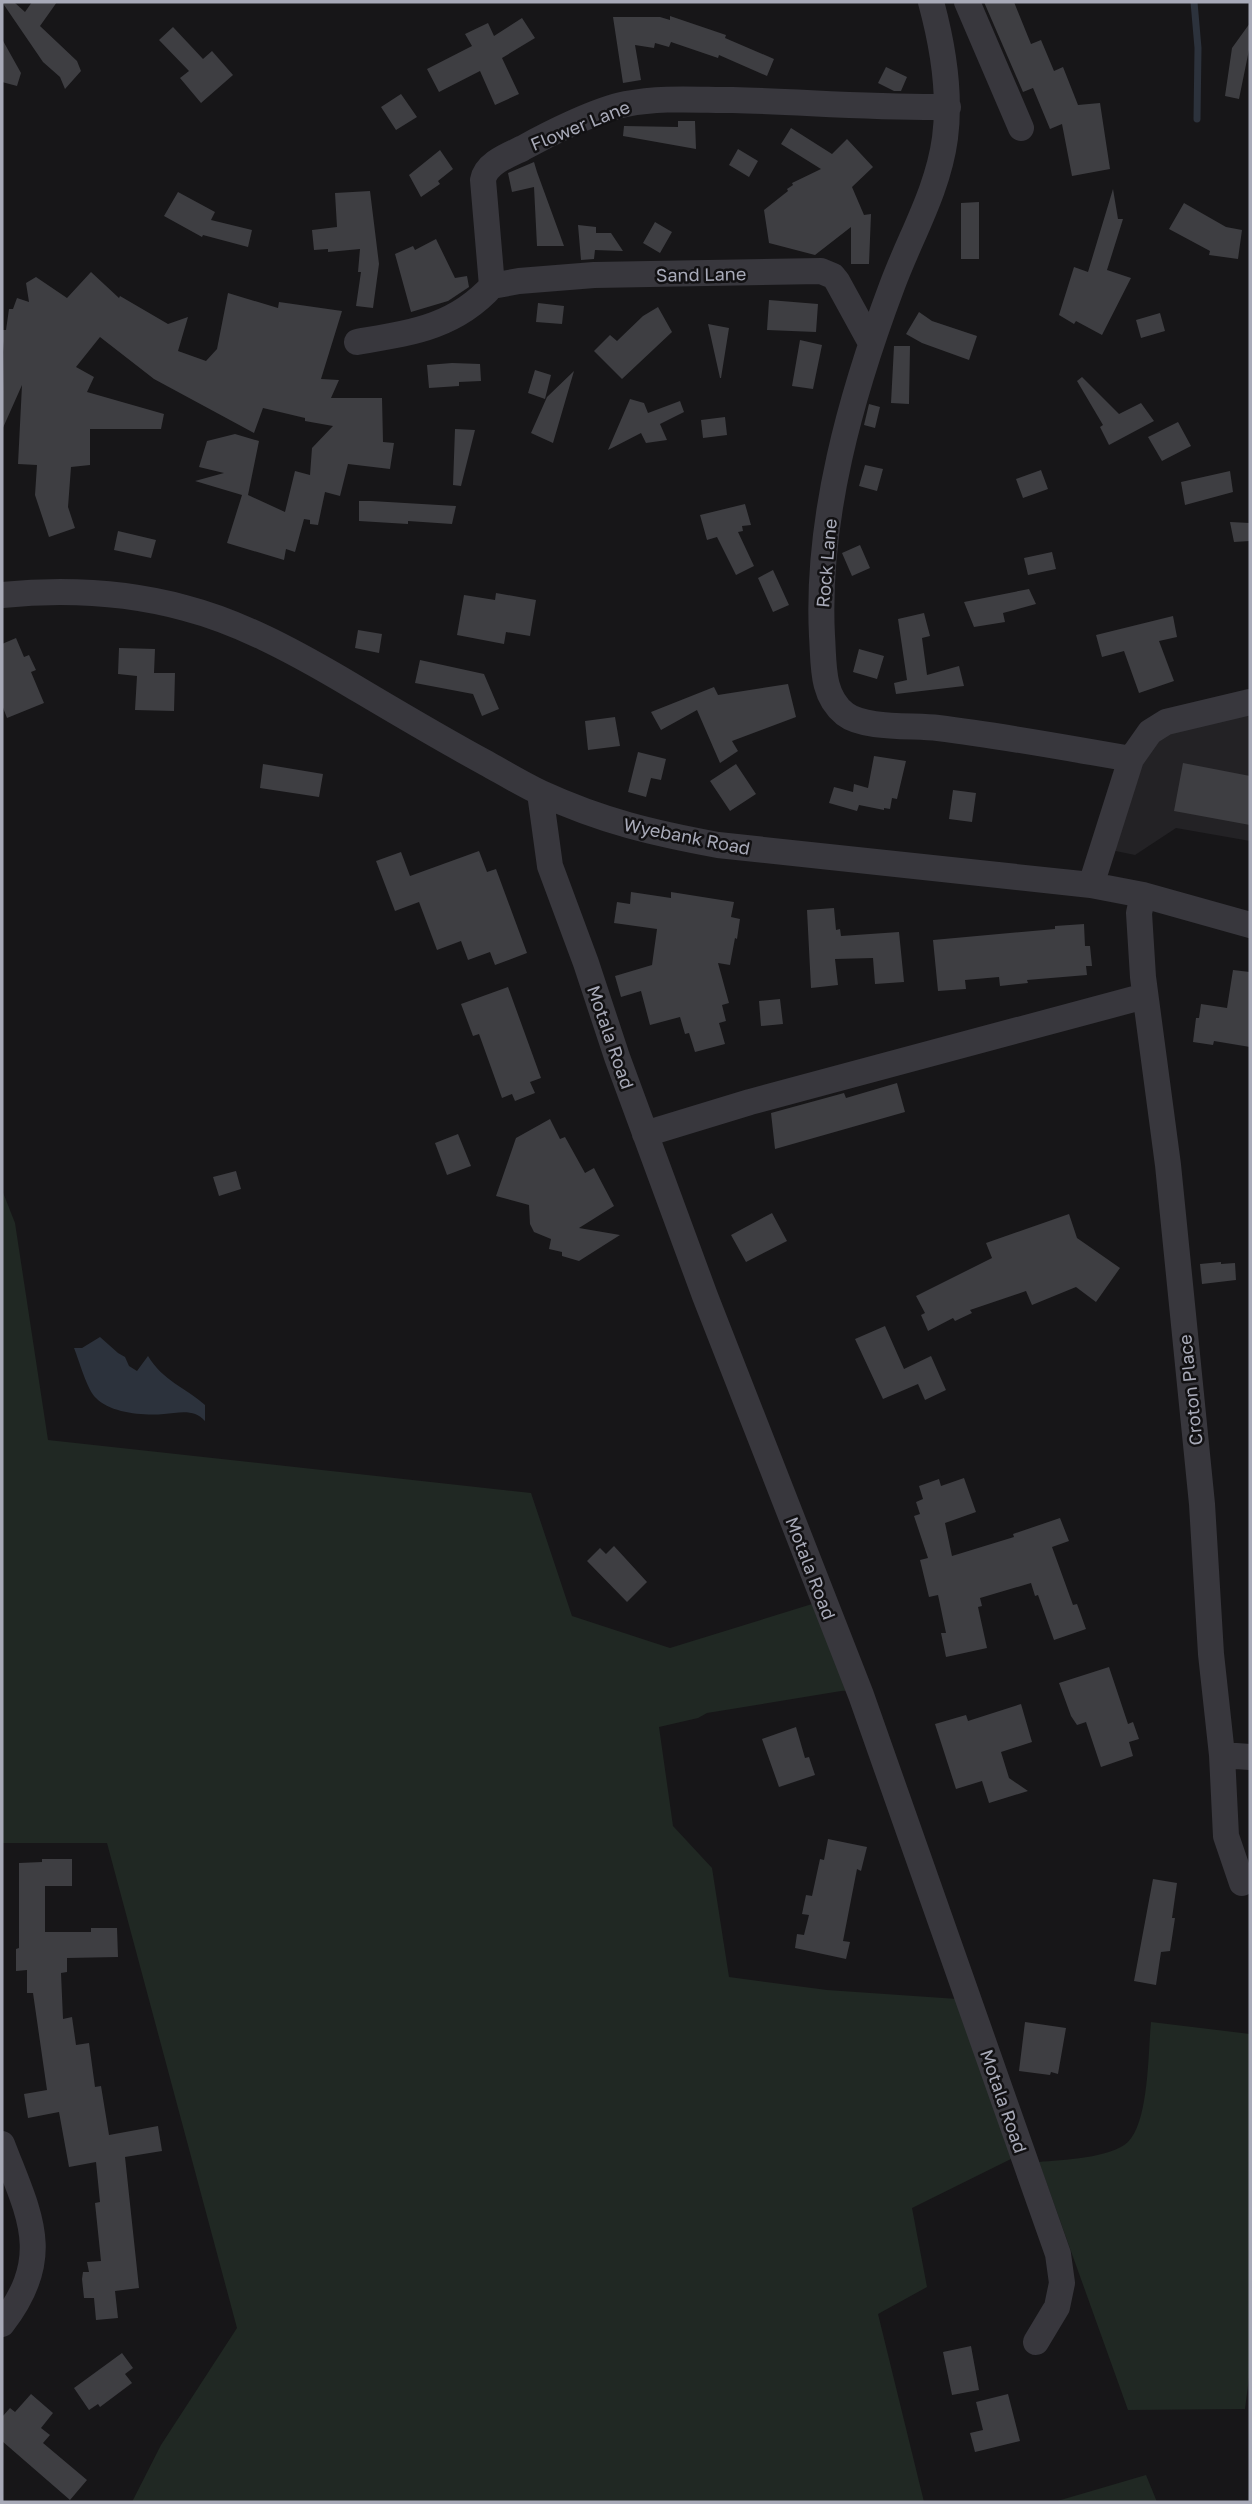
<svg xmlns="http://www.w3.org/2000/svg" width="1252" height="2504" viewBox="0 0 1252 2504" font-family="'Golos Text',sans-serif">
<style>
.built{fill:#232225}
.green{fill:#202823}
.water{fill:#2c323c}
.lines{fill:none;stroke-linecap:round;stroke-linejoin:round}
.stream{stroke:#2c323c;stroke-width:7}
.building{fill:#3e3e42}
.minor{stroke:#38373d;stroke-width:26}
.labels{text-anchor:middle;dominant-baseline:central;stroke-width:5;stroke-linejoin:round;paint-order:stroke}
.street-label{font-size:18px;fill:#a8aab8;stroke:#121113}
</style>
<rect width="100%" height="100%" fill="#171618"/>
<!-- built -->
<path class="built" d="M1250 711V841L1176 828 1135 855 1106 849 1154 734Z"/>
<!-- green -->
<path class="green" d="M2 1190 15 1223 48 1440 531 1493 572 1616 670 1648 825 1600 860 1690 841 1691 707 1713 698 1718 659 1727 673 1826 712 1868 729 1977 827 1990 972 2000 1025 2152 912 2208 927 2287 878 2314 924 2502H132L161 2445 237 2328 107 1843H2Z
M1151 2022 1250 2034V2370L1245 2409 1128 2410 1039 2162C1061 2160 1112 2158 1128 2142 1149 2121 1148 2053 1151 2022Z
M1146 2475 1157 2502H1054Z"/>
<!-- water -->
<path class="water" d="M100 1337 118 1353 125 1357 129 1366 137 1371 148 1356C163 1381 185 1387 205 1405V1421C194 1408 178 1413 164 1414 144 1416 110 1413 96 1398 87 1390 79 1360 74 1348H82Z"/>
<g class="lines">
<!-- stream -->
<path class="stream" d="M1194 2 1198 48 1197 119"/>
</g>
<!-- building -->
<path class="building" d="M2 2H14L25 12 32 2H57L40 26 77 61 81 71 65 89 60 77 43 62Z
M984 2H1014L1031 44 1041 40 1054 71 1063 67 1078 105 1100 103 1110 169 1072 176 1062 124 1050 129 1033 88 1023 92Z
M670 16 726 35 725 38 774 59 767 76 719 55 718 58 671 42 669 47 655 43 654 48 635 45 641 80 623 83 613 17H660L670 20Z
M522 18 535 38 502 58 519 94 495 105 480 71 439 92 427 69 472 46 465 34 488 23 494 36Z
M1250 23V45L1239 99 1225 96 1232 48Z
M173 27 203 59 212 51 233 75 201 103 180 78 189 71 159 40Z
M2 39 21 73 17 86 2 82Z
M886 67 907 77 901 91H894L878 83Z
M401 94 417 117 396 130 381 107Z
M678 121H695L696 149 623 136 624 126 678 127Z
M791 128 832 154 847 139 873 167 852 187 864 215 871 214 869 264H851V227L815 255 769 243 764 210 788 191 787 189 793 185 792 183 821 169 781 144Z
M738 149 758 161 749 177 729 165Z
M440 150 453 169 438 181 440 184 421 197 409 175Z
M534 162 537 172 564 246H537L534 187 512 192 508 173Z
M1113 189 1118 219H1123L1107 270 1131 278 1102 335 1076 321 1074 324 1059 315 1074 267 1088 272Z
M370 191 379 264 373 308 356 306 361 272H358L360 249 328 252V249L314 250 312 230 337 227 335 193Z
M178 192 215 212 211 220 252 230 248 247 203 235 202 237 164 216Z
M979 202V259H961V203Z
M1184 203 1226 227 1242 230 1238 259 1209 255 1210 251 1169 229Z
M655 222 672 232 660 253 643 243Z
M578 225 596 227V233H611L623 251 595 250 594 259 581 260Z
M436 239 455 278 467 276 469 287 448 301 411 312 395 254 413 246 415 250Z
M91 272 119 298 120 296 168 324 188 317 178 351 206 361 217 349 228 293 278 308 279 302 342 311 321 379 339 380 331 398H382L383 442 394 443 390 469 348 464 340 496 325 492 318 525 310 524V520L304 519 295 552 286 549 284 560 227 543 242 495 195 481 224 473 199 467 207 441 235 434 259 441 248 495 285 512 295 471 310 475 312 448 333 426 305 421V418L263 408 254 433 154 379 100 337 76 367 94 377 87 392 164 414 161 429H90V465L71 467 68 507 75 528 49 537 35 495 37 465 18 464 22 385 2 430 4 352 2 330H6L9 309H13L17 298 29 302 26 283 36 277 67 298Z
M769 300 818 304 816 332 767 330Z
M538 303 564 306 562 324 536 322Z
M658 307 672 332 622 379 594 351 610 335 617 341 643 316Z
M919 312 932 321 977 336 969 360 922 343 906 334Z
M1160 313 1165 331 1141 338 1136 320Z
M708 324 729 328 721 378H720Z
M800 340 822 345 813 389 792 386Z
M894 346H910L909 404 891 403Z
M452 363 480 364 481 381 459 382V386L429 388 427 365Z
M535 370 551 375 545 399 528 393Z
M574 371 553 443 531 433 547 397Z
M1082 377 1119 414 1141 403 1154 421 1109 445 1100 427 1103 425 1077 381Z
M630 399 644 403 648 413 680 401 684 412 660 424 667 440 646 443 641 433 608 450Z
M869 404 880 407 875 428 864 425Z
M725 417 727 435 703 438 701 420Z
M1178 422 1191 446 1162 461 1148 437Z
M455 429 475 430 461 486 453 485Z
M865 465 883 469 877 491 859 486Z
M1041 470 1048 489 1023 498 1016 479Z
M1230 471 1233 492 1185 505 1181 482Z
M359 501H371L456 506 452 524 408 521V524L359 521Z
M745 504 751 525 742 526 743 531 738 532 754 566 736 575 717 537 707 540 700 515Z
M1230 522 1250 523V541L1234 542Z
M118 531 156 540 151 558 114 550Z
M860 545 870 568 852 576 842 553Z
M1052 552 1056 569 1028 575 1024 558Z
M773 570 789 605 773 612 758 578Z
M1029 589 1036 604 1003 613 1005 622 974 627 964 602Z
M496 593 536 600 530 636 506 632 504 644 457 635 464 595 495 600Z
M924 613 930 636 922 638 927 675 959 666 964 686 896 694 894 683 907 680 898 619Z
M1173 616 1177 637 1159 641 1174 681 1139 693 1124 651 1102 657 1096 635Z
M358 630 382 634 379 653 355 648Z
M16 638 24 657 29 655 36 670 31 672 44 703 7 718 2 705V644Z
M119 648 155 649 154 673H175L174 711 135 710 137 676 118 674Z
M859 649 884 656 877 679 853 672Z
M420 660 484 674 499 709 482 716 473 694 415 683Z
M788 684 796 717 732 741 738 751 720 763 697 710 661 730 651 712 714 687 718 695Z
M615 717 620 746 588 750 585 721Z
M638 752 666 759 661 780 651 778 646 797 628 792Z
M874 756 906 761 897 799 892 798 890 809 884 808V810L859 805 857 811 829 803 834 787 853 792 854 784 868 788Z
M1183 763 1250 776V825L1174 811Z
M263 764 323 774 319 797 260 788Z
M736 764 756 794 730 811 710 781Z
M953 790 976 793 972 822 949 819Z
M479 851 487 872 496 869 527 953 495 965 490 952 468 960 461 941 437 950 419 902 395 911 376 861 401 852 410 876Z
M631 892 671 898V892L734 902 731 917 740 919 737 939 735 938 730 965 718 963 729 1003 722 1005 726 1021 719 1023 725 1044 695 1052 689 1033 685 1034 680 1017 650 1025 641 991 621 997 615 976 652 965 657 929 614 923 617 902 630 904Z
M834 908 836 930 840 929 841 936 899 932 904 982 875 984 873 958 835 959 838 985 811 988 807 910Z
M1084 924 1085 946H1090L1092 966H1086L1087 975 1027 980 1028 983 1000 986 999 977 965 980 966 989 938 991 933 940 1055 929V926Z
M1233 970 1250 972V1047L1214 1041 1213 1045 1193 1042 1196 1018H1199L1201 1004 1227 1008Z
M508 987 541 1078 530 1082 535 1093 515 1101 512 1094 502 1098 479 1034 473 1036 461 1004Z
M780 999 783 1024 761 1026 759 1001Z
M897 1083 905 1112 775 1149 771 1113 844 1093 846 1098Z
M550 1119 560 1139 565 1137 585 1173 594 1168 614 1206 579 1228 620 1235 579 1261 562 1256V1252L549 1249 551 1239 534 1232 530 1224 529 1205 496 1196 516 1138Z
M458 1134 471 1166 447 1175 435 1143Z
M236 1171 241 1189 219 1196 213 1177Z
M772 1213 787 1241 746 1262 731 1235Z
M1069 1214 1077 1238 1120 1268 1096 1302 1076 1287 1032 1305 1026 1291 970 1310 972 1313 955 1321 953 1318 928 1331 921 1315 925 1313 916 1296 992 1258 986 1243Z
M1221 1262V1264L1235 1263 1236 1280 1202 1284 1200 1264Z
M885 1326 904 1369 931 1356 946 1390 925 1400 918 1384 883 1399 855 1339Z
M964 1478 976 1512 945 1523 952 1556 1014 1537 1013 1534 1060 1518 1069 1541 1052 1547 1073 1605 1077 1604 1086 1629 1054 1640 1038 1595 1035 1596 1031 1583 980 1598 982 1606 978 1607 987 1648 946 1657 941 1633H946L938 1595 929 1597 920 1560 928 1558 914 1516 920 1514 916 1502 923 1499 919 1486 939 1479 941 1486Z
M614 1546 647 1582 627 1602 587 1561 600 1548 606 1554Z
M1109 1667 1128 1724 1133 1722 1139 1739 1129 1742 1133 1756 1101 1767 1086 1722 1077 1725 1071 1716 1059 1683Z
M1021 1704 1032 1742 1001 1752 1009 1778 1028 1791 989 1803 982 1781 956 1789 935 1724 966 1715 968 1721Z
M796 1727 805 1758 809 1757 815 1775 779 1787 762 1739Z
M828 1839 867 1847 861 1871 857 1869 843 1941 850 1942 846 1959 795 1948 797 1934 804 1935 809 1915 802 1914 806 1895 812 1896 820 1859 824 1860Z
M42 1859H72V1886H45V1932H91V1928H117L118 1957 67 1958V1972L61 1973 63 2019 72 2017 76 2045 89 2043 95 2087 101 2086 109 2135 158 2126 162 2151 125 2157 139 2288 115 2291 118 2318 96 2320 94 2298H84L82 2279 83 2272H89L87 2262 101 2261 95 2203 100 2202 96 2162 69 2167 59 2112 28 2118 24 2094 47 2090 33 1993H27V1970L16 1971V1949L19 1948V1863L42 1862Z
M1153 1879 1177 1883 1172 1918H1175L1170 1951 1161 1952 1156 1985 1134 1981Z
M1025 2022 1066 2028 1058 2074 1051 2072 1050 2075 1019 2071Z
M971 2346 979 2390 952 2395 943 2352Z
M122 2353 133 2368 125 2374 132 2383 100 2407 98 2404 89 2410 74 2388Z
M31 2394 53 2413 41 2428 50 2435 43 2443 87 2480 70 2500 2 2441V2417L10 2408 15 2412Z
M1008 2394 1020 2441 975 2452 970 2433 983 2430 976 2402Z"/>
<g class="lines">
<!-- minor -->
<path class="minor" d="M931 2C943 46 951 92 945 138 938 191 910 237 892 286 851 395 816 519 822 636 824 664 821 695 845 714 864 729 914 725 938 728 1003 736 1067 748 1131 759L1091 885
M967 2 1021 128
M492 286 519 281 594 275 821 271 833 276 837 281 871 343
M357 342C409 333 454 328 492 286L483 180C486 163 509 155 523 148 550 133 596 110 626 104 662 97 697 100 733 100 805 102 876 108 948 107
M2 595C63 589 126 592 185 608 239 622 291 650 339 678 388 707 436 736 486 763 504 773 522 784 541 793 602 821 653 833 718 845L1091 885 1143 895 1250 925
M1131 759 1150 732 1166 722 1250 702
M540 793 550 866 586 963 617 1057 705 1296 861 1695 1058 2254 1062 2283 1057 2307 1036 2342
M1143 895 1139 913 1143 977 1168 1165 1202 1504 1211 1654 1222 1755 1226 1836 1242 1883
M645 1134 750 1102 1145 996
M1222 1755 1250 1757
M2 2144C29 2215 55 2256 2 2324"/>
</g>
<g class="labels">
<!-- street labels -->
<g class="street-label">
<text transform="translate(580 125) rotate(-22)">Flower Lane</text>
<text transform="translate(701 274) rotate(-1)">Sand Lane</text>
<text transform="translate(826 563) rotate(-85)">Rock Lane</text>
<text transform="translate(687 836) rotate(11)">Wyebank Road</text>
<text transform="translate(611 1037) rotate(71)">Motala Road</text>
<text transform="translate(1190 1390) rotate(-96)">Croton Place</text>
<text transform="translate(811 1568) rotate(69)">Motala Road</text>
<text transform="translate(1004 2101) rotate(71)">Motala Road</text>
</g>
</g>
<!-- border -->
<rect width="1252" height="2504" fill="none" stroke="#a8aab8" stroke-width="7"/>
</svg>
